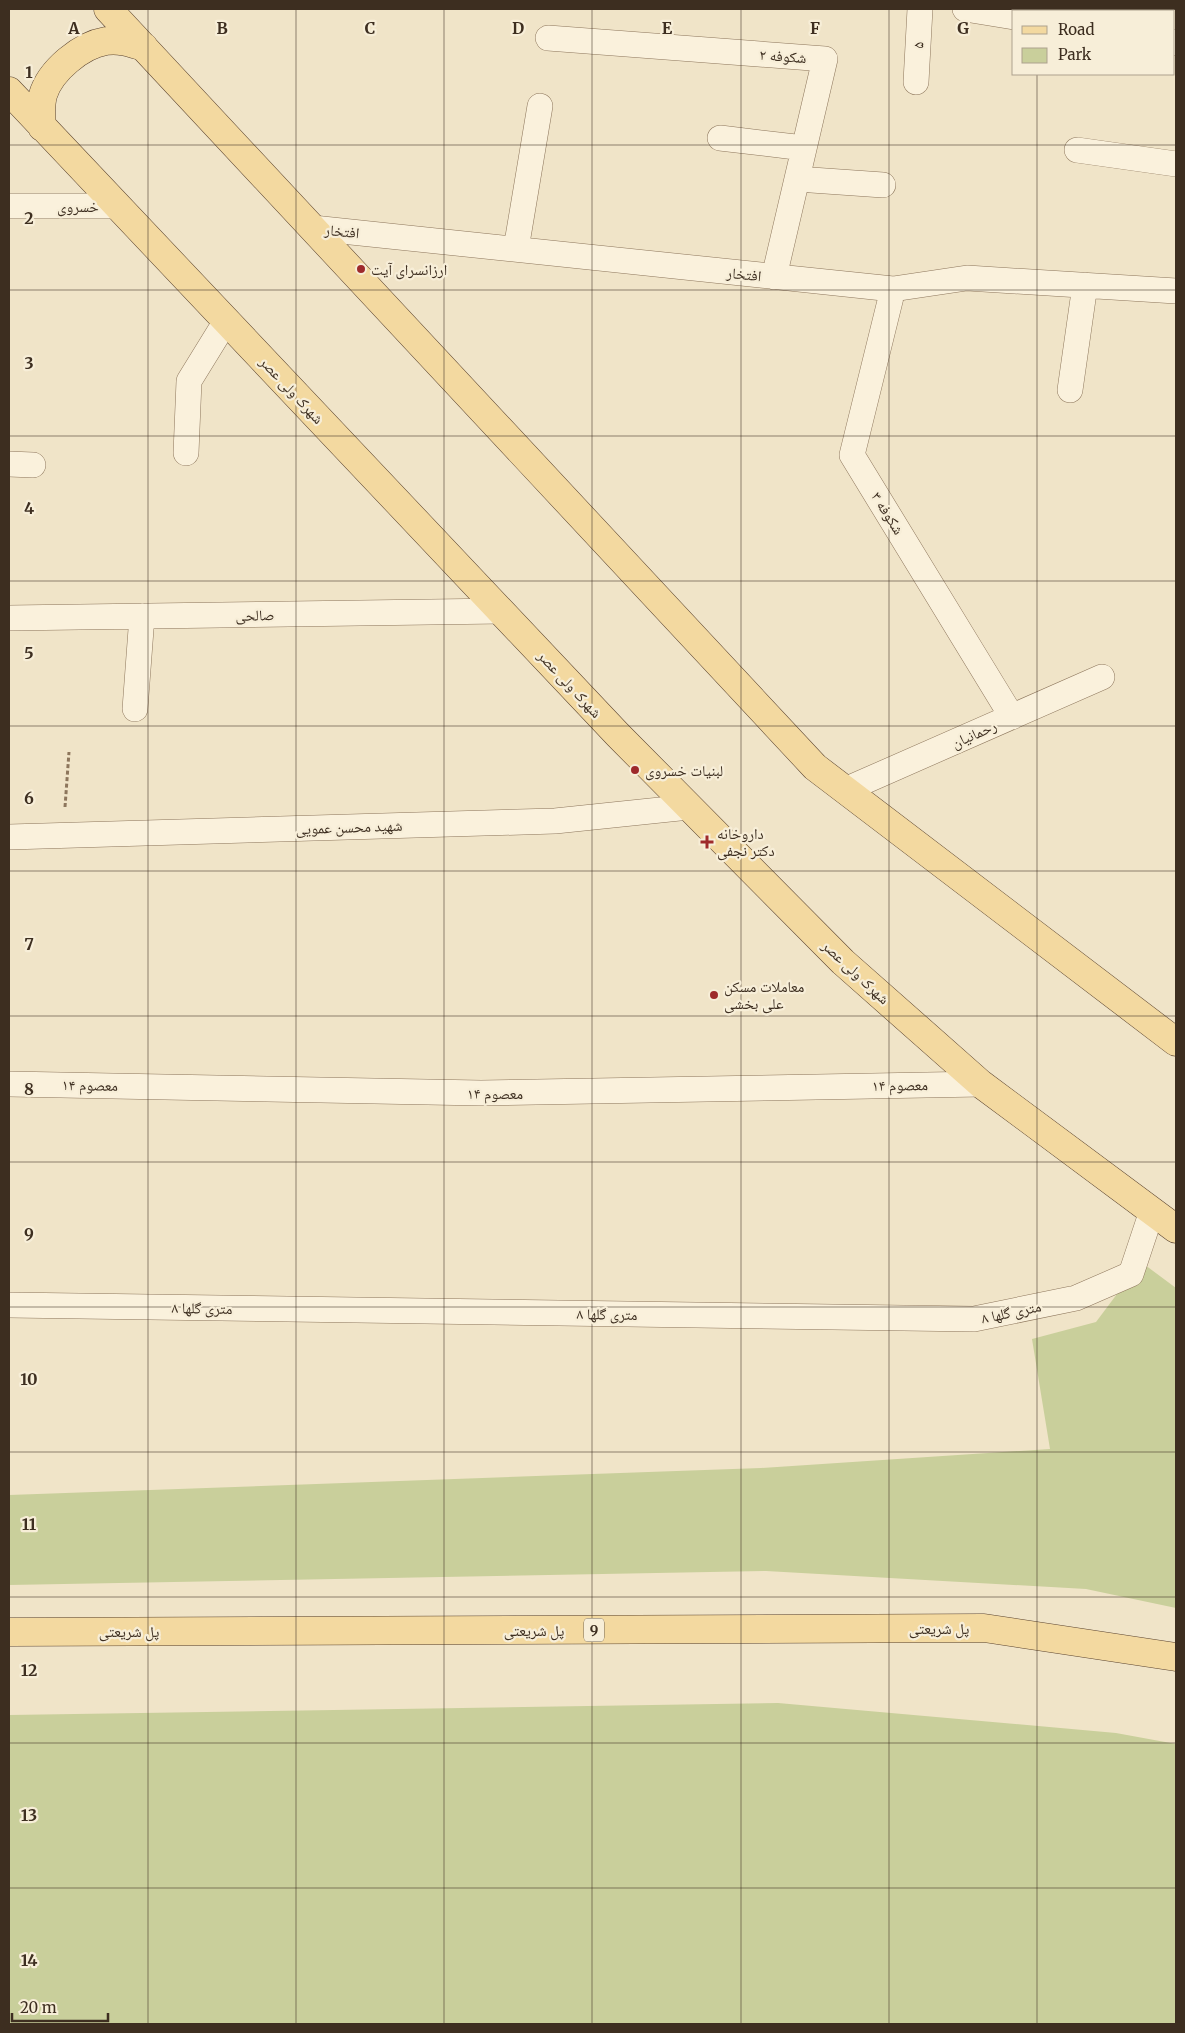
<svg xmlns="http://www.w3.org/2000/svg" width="1185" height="2033" viewBox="0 0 1185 2033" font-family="Merriweather,'Noto Naskh Arabic',serif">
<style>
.green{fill:#c9cf9b}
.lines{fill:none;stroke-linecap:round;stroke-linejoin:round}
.street-casing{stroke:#8d765c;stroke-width:26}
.primary-casing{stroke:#5b4430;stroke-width:29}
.path{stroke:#8d765c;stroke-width:3;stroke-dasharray:4 2.5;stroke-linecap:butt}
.street{stroke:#faf1dc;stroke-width:25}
.primary{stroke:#f3d9a0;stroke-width:28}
.grid{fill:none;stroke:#3d2e20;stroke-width:1;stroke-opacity:0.55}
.poi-dot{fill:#9e2a2b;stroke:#f7eed8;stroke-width:2}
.labels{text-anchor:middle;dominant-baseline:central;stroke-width:4.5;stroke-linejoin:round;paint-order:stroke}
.shield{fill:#f7eed8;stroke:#756857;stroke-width:1}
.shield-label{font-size:14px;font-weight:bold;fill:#3d2e20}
.street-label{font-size:15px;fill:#3d2e20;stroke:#f7eed8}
.poi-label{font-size:15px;fill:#3d2e20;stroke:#f7eed8;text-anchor:start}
.grid-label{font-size:16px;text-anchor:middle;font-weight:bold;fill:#3d2e20;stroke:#f7eed8;stroke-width:4.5;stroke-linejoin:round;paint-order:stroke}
</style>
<rect width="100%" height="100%" fill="#f0e4c8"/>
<!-- green -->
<path class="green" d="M1141 1262 1176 1288V1608L1086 1589 766 1571 9 1585V1495L761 1468 1050 1449 1032 1339 1096 1322Z
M778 1703 1116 1733 1176 1744V2024H9V1715Z"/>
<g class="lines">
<defs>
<path id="street" d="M965 9 1014 17
M548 38 825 59 774 277
M1174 42 1176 43
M916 82 920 9
M720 138 804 148
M1077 150 1176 164
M797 179 883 185
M9 206H117
M313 228 893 289 967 278 1176 291
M516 249 540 106
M893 289 852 455 1012 717
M1070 390 1085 285
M186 453 189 381 226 321
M9 464 33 465
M9 618 501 611
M135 709 142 616
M845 790 1102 677
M9 837 555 821 689 807
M9 1084 481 1093 981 1084
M9 1305 974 1319 1076 1298 1131 1274 1152 1211"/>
<path id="primary" d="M108 9 815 767 1176 1042
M9 91 618 735 843 962 981 1084 1176 1229
M42 127C41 116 40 106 43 95 50 71 81 45 106 41 120 39 131 43 144 47
M9 1632 984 1628 1176 1657"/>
</defs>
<!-- street casing -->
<use href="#street" class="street-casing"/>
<!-- primary casing -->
<use href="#primary" class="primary-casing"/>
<!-- path -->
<path class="path" d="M65 807 69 752"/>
<!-- street -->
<use href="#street" class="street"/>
<!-- primary -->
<use href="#primary" class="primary"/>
</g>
<!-- grid -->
<path class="grid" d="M148 9V2024M296 9V2024M444 9V2024M592 9V2024M741 9V2024M889 9V2024M1037 9V11M1037 74V2024M9 145H1176M9 290H1176M9 436H1176M9 581H1176M9 726H1176M9 871H1176M9 1016H1176M9 1162H1176M9 1307H1176M9 1452H1176M9 1597H1176M9 1743H1176M9 1888H1176"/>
<!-- markers -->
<g class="poi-dot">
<circle cx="361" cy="269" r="5"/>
<circle cx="635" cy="770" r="5"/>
<path d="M704.5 834.5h5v5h5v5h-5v5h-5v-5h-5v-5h5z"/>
<circle cx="714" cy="995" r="5"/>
</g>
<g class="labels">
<!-- shield labels -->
<rect class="shield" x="584" y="1618.5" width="20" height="23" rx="4"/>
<g class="shield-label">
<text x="594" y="1630">9</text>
</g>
<!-- street labels -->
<g class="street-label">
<text transform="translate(918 45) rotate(-87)">۵</text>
<text transform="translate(783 56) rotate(4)">شکوفه ۲</text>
<text x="78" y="206">خسروی</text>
<text transform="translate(342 231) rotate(6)">افتخار</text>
<text transform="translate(744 274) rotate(6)">افتخار</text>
<text transform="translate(292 390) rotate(47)">شهرک ولی عصر</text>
<text transform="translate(888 513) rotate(58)">شکوفه ۳</text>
<text transform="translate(255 615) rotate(-1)">صالحی</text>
<text transform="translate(570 684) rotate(47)">شهرک ولی عصر</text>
<text transform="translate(974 734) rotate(-24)">رحمانیان</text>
<text transform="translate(349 827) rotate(-2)">شهید محسن عمویی</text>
<text transform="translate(856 972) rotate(43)">شهرک ولی عصر</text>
<text transform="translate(90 1085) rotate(1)">۱۴ معصوم</text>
<text transform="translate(900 1085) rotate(-1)">۱۴ معصوم</text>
<text x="495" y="1093">۱۴ معصوم</text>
<text transform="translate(202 1308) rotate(1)">۸ متری گلها</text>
<text transform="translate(1011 1312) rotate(-12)">۸ متری گلها</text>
<text transform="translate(607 1314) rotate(1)">۸ متری گلها</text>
<text x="939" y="1628">پل شریعتی</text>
<text x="534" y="1630">پل شریعتی</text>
<text x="129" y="1631">پل شریعتی</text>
</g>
<!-- poi labels -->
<g class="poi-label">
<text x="371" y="269">ارزانسرای آیت</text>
<text x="645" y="770">لبنیات خسروی</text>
<text x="717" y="833">داروخانه<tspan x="717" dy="17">دکتر نجفی</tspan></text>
<text x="724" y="986">معاملات مسکن<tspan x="724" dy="17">علی بخشی</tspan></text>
</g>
</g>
<g class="grid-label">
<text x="74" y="34">A</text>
<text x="222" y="34">B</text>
<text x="370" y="34">C</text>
<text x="518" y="34">D</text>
<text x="667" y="34">E</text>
<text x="815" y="34">F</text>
<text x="963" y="34">G</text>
<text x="29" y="78">1</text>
<text x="29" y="224">2</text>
<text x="29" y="369">3</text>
<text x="29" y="514">4</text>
<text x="29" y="659">5</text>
<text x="29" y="804">6</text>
<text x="29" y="950">7</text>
<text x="29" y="1095">8</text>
<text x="29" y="1240">9</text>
<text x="29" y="1385">10</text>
<text x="29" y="1530">11</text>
<text x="29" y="1676">12</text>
<text x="29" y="1821">13</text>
<text x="29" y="1966">14</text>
</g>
<!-- border -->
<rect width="1185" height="2033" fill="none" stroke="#3d2e20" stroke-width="20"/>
<!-- legend -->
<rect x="1012" y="10" width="162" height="65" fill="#f7eed8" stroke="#ada18e"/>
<rect x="1022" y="26" width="25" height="8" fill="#f3d9a0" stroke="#ada18e"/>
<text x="1058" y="35" font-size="15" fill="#3d2e20">Road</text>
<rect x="1022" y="48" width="25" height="15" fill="#c9cf9b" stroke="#ada18e"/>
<text x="1058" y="60" font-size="15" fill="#3d2e20">Park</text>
<!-- scale -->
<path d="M12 2013v8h96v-8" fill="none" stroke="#3d2e20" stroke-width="2.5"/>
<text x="20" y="2013" font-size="15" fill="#3d2e20" stroke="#f7eed8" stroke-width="4" paint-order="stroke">20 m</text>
</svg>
